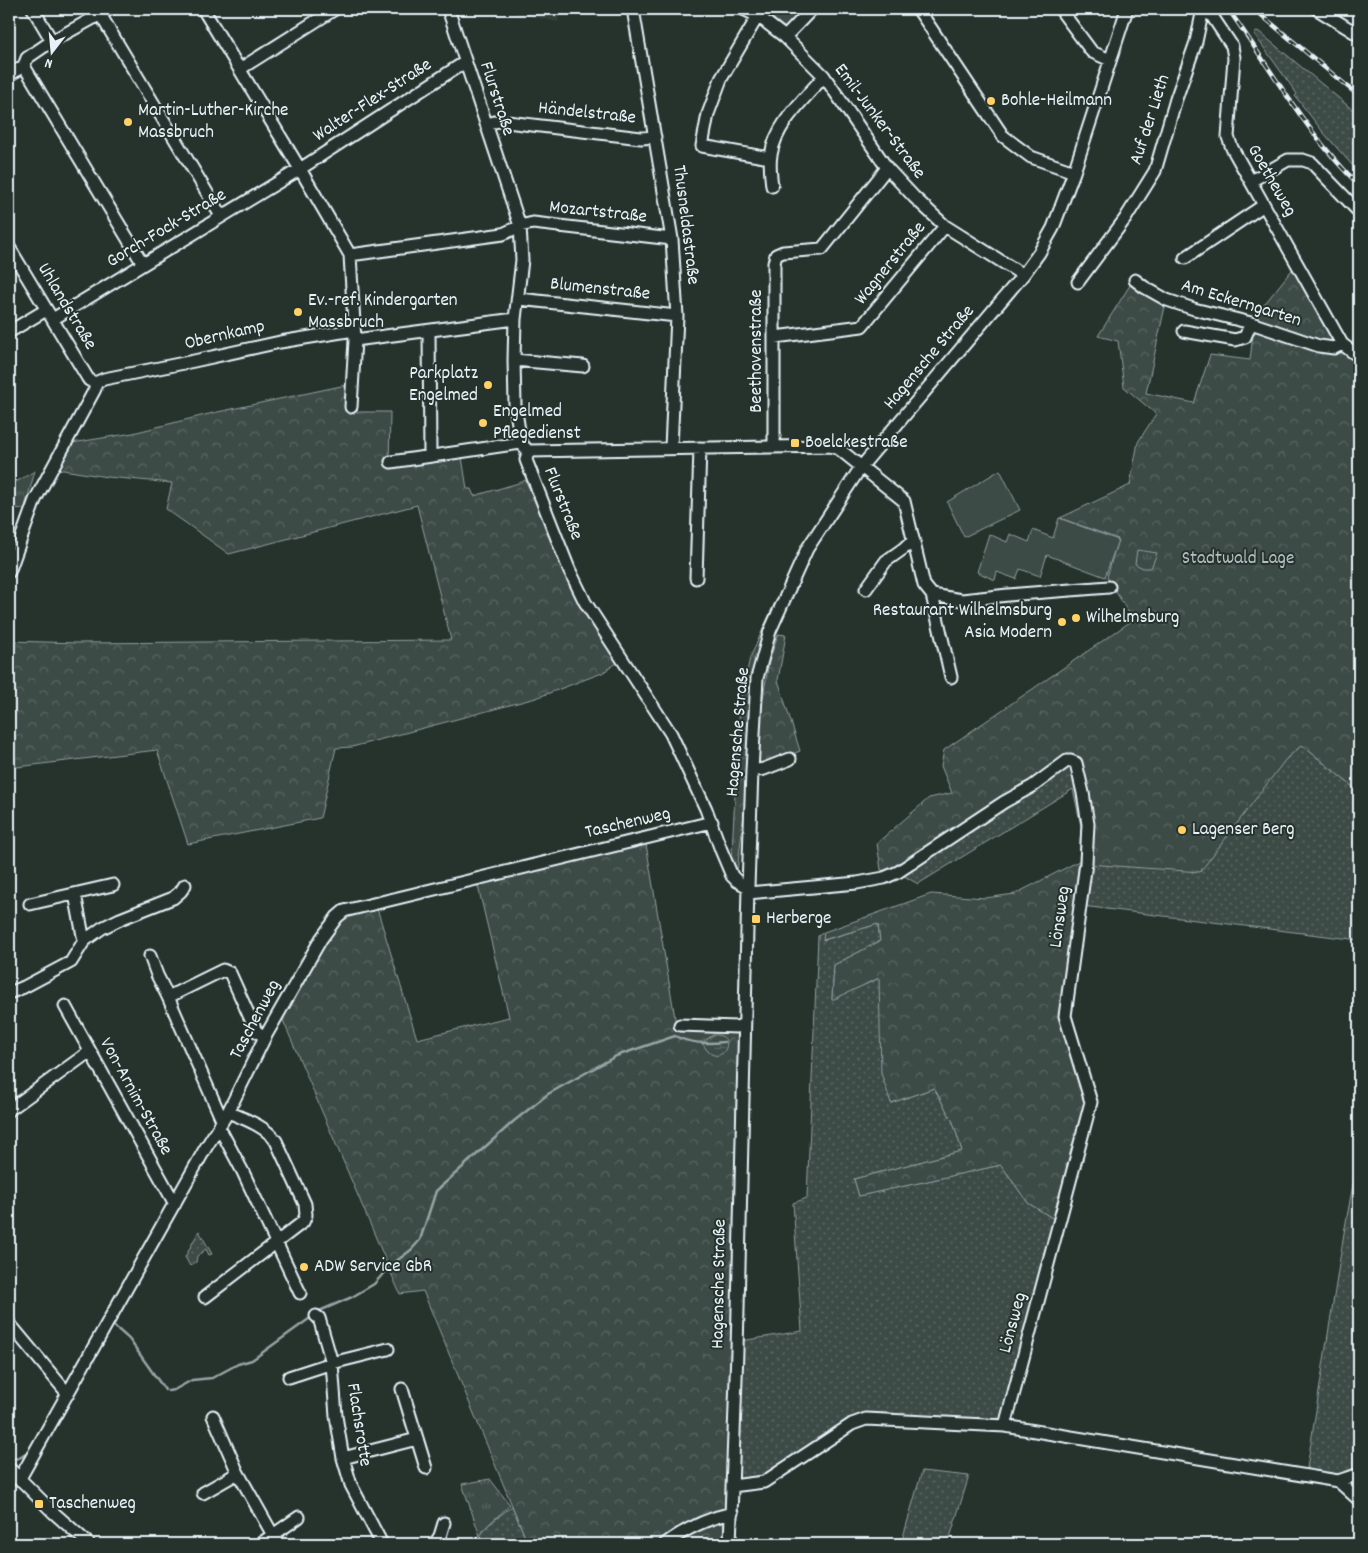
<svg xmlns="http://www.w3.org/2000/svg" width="1368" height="1553" viewBox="0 0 1368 1553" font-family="Dekko,sans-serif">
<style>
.built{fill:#333f3a}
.grass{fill:url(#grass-dots);stroke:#939ea0}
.forest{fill:url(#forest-crowns);stroke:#939ea0}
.wetland{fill:url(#wetland-marsh);stroke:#939ea0}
.park{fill:url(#park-tufts);stroke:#939ea0}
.pitch{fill:#3e4b47;stroke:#939ea0}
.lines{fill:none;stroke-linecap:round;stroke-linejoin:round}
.stream{stroke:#98a3a5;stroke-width:2.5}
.minor-casing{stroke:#e8f1f8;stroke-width:15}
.minor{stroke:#26332d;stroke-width:11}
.rail-casing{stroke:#e8f1f8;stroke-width:4.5}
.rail{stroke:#26332d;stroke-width:2.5;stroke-dasharray:8;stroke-linecap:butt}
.poi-dot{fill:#ffd166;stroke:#26332d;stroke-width:2}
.labels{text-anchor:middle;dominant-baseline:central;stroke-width:4;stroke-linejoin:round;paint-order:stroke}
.street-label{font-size:19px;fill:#e8f1f8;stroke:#26332d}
.poi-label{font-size:19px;fill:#e8f1f8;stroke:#26332d;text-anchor:start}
.park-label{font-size:19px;fill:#b5bfc3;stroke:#26332d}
</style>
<defs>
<pattern id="grass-dots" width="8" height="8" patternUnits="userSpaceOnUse" patternTransform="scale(1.25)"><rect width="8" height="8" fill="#3e4b47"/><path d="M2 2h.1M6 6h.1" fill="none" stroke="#5a6562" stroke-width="1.8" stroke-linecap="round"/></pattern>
<pattern id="forest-crowns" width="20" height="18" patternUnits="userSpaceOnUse" patternTransform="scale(1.25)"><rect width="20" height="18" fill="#3e4b47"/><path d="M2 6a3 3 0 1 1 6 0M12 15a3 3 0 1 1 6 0" fill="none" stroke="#5a6562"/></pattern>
<pattern id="wetland-marsh" width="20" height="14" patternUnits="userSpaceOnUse" patternTransform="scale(1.25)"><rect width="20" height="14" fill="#3e4b47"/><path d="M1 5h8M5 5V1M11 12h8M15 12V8" fill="none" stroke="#5a6562"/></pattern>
<pattern id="park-tufts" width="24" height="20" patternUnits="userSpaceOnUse" patternTransform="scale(1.25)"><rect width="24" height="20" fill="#3e4b47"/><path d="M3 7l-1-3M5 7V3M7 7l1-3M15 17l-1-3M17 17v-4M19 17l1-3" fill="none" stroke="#5a6562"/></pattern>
</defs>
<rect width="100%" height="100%" fill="#26332d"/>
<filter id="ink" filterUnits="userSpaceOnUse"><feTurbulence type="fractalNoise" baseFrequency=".02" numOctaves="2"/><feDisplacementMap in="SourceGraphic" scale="10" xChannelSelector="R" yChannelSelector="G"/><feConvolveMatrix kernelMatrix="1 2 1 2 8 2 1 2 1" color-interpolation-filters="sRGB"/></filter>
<g filter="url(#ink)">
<!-- built -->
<path class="built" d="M493 9H561L558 22Z"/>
<!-- grass -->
<path class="grass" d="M1258 31 1359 115V173L1323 132 1295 96 1297 94 1254 34Z
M1302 745 1359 792V940L1082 906 1087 864 1079 861 1081 826 1073 789 918 884 899 873 990 810 1073 755 1092 825 1286 759Z
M878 924 880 941 834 965 832 999 880 978 881 1016 891 1103 934 1088 953 1122 962 1151 854 1179 859 1196 1001 1165 1028 1203 1054 1219 1001 1419 869 1415 856 1417 763 1478 738 1480 741 1341 802 1331 793 1203 807 1198 818 936 824 932V940Z
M1359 1152V1470L1339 1478 1306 1474 1344 1233Z
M199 1231 212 1254 209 1255 206 1249 197 1256 196 1262 190 1266 185 1257Z
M922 1471 969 1476 948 1544H901Z
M512 1506 528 1544H473L487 1526Z"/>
<!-- forest -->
<path class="forest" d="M1295 266 1328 326 1359 358V792L1302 745 1286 759 1200 872 1087 864 1092 824 1073 755 990 810 899 873 881 870 877 843 929 798 952 793 941 766 944 750 1133 620 1107 577 1118 539 1060 518 1130 485 1138 442 1156 414 1124 387 1118 341 1098 336 1132 282 1166 302 1146 393 1194 403 1210 355 1250 360 1254 327 1263 306Z
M346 385V406L349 412H390L389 469 462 457 467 489H471L474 496 522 482 525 480 620 661 602 673 536 698 352 747 336 748 320 818 188 844 157 750 9 768V641L79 643 451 640 417 505 229 554 166 509 172 483 107 477 57 469 72 443 133 433 213 413Z
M775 602H777L763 641 756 669 750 706 744 815 737 872 730 859 732 851 740 701 750 658Z
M778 634 786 635 778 680 800 751 759 768 761 710 769 662Z
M646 844 676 1024 674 1029 738 1027 730 1383 723 1544H528L423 1291 400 1294 282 1018 335 924 376 905 417 1039 509 1017 477 882Z
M1079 861 1060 1019 1067 1046 1086 1103 1054 1219 1028 1203 1001 1165 859 1196 854 1179 962 1151 953 1122 934 1088 891 1103 881 1073 879 978 832 1000 834 965 880 941 878 924 823 940 824 932 931 894 985 898 1015 894Z"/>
<!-- wetland -->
<path class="wetland" d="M713 1035C737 1033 725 1064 710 1053 707 1051 705 1047 702 1043Z"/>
<!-- park -->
<path class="park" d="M765 9H804L786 29 766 14Z
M35 471 24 510 9 506V486Z
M1137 550 1157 553 1151 568H1143L1135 564Z
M490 1479 510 1505 487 1526 480 1536 462 1484Z"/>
<!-- pitch -->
<path class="pitch" d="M1000 470 1020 510 964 537 947 502Z
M1059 518 1118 540 1105 577 1047 555 1040 576 1020 569 1016 579 997 572 995 580 977 572 989 534 1007 542 1010 534 1029 542 1033 530 1053 538Z"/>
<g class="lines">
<!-- stream -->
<path class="stream" d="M317 1312 352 1297 374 1284 391 1265 411 1250 420 1240 436 1191 514 1121 548 1094 616 1056 675 1036C690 1044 708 1044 724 1042
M113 1325 129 1339 165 1390
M168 1391 174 1390 192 1380 212 1378 238 1364 252 1360 313 1316
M9 1458C18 1461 24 1456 31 1449"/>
<defs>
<path id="minor" d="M33 9 52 41
M203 9 300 169 350 255 355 340 351 407
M448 9 520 226 522 260 515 319 514 360 515 405 521 443 528 451
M633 9 672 239 677 316 671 448
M743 9 758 16 785 37 824 76 887 168 914 197 945 226 1023 275
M762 9 721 79 708 114 702 146 770 158
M918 9 1003 136 1031 157 1074 172
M1060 9 1092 52 1110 60
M1205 9 1212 16 1232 46 1234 58 1228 137 1232 148 1342 344 1354 353 1359 354
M1317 9 1359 35
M100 14 221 216
M785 37 812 9
M24 66 143 264
M240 69 335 9
M9 75 24 66 27 58 52 41 110 9
M486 124 499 121 641 138 655 137
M1251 181 1288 160H1303L1312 163 1359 212
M772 186C771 177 769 165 771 155 776 123 804 100 824 76
M9 247 87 377 89 380 95 383
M350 255 503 234 520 226 533 223 672 239
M1185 258 1264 205
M1135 280 1144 287 1167 300 1194 309 1251 323 1319 346 1334 348 1342 344
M1078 282 1125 219 1155 171 1176 99 1196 42 1203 9
M519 299 677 316
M53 319 300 169 465 62
M429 331 430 456
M1184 331 1235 340 1245 337 1251 323
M9 332 46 310
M775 337 862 326 945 226
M355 340 515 319
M514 360 583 366
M774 447V263L776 255 783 252 822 249 887 168
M528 451 830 446 839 449 904 501 924 585 932 595 951 677
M528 451 526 460 569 569 585 602 671 734 706 809 721 850 732 876 737 881 748 887
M391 462 521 443
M9 572 35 500 95 389V383L104 379 194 361 280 342 354 330
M696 578 700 448
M866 589 886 561 914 541
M932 595 962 600 1008 595 1109 587
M752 771 764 769 790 759
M748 893 857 883 884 878 898 872 1004 802 1033 786 1067 761H1071L1076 763 1083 793 1088 824 1086 863 1065 1016 1091 1102 1005 1426
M75 894 84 941
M30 904 113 885
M150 956 157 975 168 997 222 1120
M9 993 24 987 71 962 84 941 102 928 120 919 173 898 181 891 185 885
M168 997 223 970 230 973 256 1031 265 1037
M65 1006 175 1204
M680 1025 737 1027 744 1024
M9 1110 89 1052
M219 1127 243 1172 300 1293
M205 1297 303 1222 306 1215 305 1204 276 1141C265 1126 245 1119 228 1112
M316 1316 319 1318 332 1363 336 1416 343 1458 351 1485 382 1544
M9 1323 68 1394
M289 1377 332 1363 388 1349
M402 1389 426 1468
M213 1416 238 1473 278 1544
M343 1458 417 1439
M9 1468 54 1513 89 1544
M19 1480 205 1149 228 1112 265 1037 321 939 337 917 344 911 712 822
M1338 1481 1359 1500
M732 1486 764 1482 852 1424 866 1419 1005 1426 1338 1481 1359 1474
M203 1493 238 1473
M260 1544 299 1517
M435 1544 440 1536 444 1523
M665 1544C684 1530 709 1518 732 1513
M730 1544 737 1351 748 887 752 771 757 678 770 631 807 549 861 467 1023 275 1039 253 1053 228 1074 172 1127 9"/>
</defs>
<!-- minor casing -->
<use href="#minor" class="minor-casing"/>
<!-- minor -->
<use href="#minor" class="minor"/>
<defs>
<path id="rail" d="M1228 9C1271 68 1306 134 1359 185
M1254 9 1359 96"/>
</defs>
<!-- rail casing -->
<use href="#rail" class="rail-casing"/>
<!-- rail -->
<use href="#rail" class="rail"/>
</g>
</g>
<!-- markers -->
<g class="poi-dot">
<circle cx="991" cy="101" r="5"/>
<circle cx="128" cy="122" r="5"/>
<circle cx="298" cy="312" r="5"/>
<circle cx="488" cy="385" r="5"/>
<circle cx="483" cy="423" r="5"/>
<rect x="790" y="438" width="10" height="10" rx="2.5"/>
<circle cx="1076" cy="618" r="5"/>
<circle cx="1062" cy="622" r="5"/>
<circle cx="1182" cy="830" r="5"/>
<rect x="751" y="914" width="10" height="10" rx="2.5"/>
<circle cx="304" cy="1267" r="5"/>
<rect x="34" y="1499" width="10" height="10" rx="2.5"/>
</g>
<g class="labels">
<!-- street labels -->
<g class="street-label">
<text transform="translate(496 99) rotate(72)">Flurstraße</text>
<text transform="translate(373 101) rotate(-33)">Walter-Flex-Straße</text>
<text transform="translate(587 114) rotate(6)">Händelstraße</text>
<text transform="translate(1151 120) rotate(-72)">Auf der Lieth</text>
<text transform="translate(879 122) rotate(53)">Emil-Junker-Straße</text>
<text transform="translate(1271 181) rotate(60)">Goetheweg</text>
<text transform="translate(598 213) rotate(6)">Mozartstraße</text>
<text transform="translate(685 225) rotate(83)">Thusneldastraße</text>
<text transform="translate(167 229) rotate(-31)">Gorch-Fock-Straße</text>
<text transform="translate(891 264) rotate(-51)">Wagnerstraße</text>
<text transform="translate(600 290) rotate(6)">Blumenstraße</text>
<text transform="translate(1241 304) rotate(17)">Am Eckerngarten</text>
<text transform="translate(66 307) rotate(59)">Uhlandstraße</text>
<text transform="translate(225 336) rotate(-13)">Obernkamp</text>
<text transform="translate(757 351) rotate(-90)">Beethovenstraße</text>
<text transform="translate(930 358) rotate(-50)">Hagensche Straße</text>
<text transform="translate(562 504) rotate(68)">Flurstraße</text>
<text transform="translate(739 732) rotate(-85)">Hagensche Straße</text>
<text transform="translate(628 824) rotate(-13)">Taschenweg</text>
<text transform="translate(1061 917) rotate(-82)">Lönsweg</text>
<text transform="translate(256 1020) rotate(-62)">Taschenweg</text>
<text transform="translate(135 1097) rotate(61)">Von-Arnim-Straße</text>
<text transform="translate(720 1284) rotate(-89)">Hagensche Straße</text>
<text transform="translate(1014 1323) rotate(-75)">Lönsweg</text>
<text transform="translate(358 1425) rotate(81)">Flachsrotte</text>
</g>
<!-- poi labels -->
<g class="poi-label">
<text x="1001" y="101">Bohle-Heilmann</text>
<text x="138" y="111">Martin-Luther-Kirche<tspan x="138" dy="22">Massbruch</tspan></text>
<text x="308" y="301">Ev.-ref. Kindergarten<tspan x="308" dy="22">Massbruch</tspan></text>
<text x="478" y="374" text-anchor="end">Parkplatz<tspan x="478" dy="22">Engelmed</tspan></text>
<text x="493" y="412">Engelmed<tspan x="493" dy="22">Pflegedienst</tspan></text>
<text x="805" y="443">Boelckestraße</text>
<text x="1052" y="611" text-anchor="end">Restaurant Wilhelmsburg<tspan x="1052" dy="22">Asia Modern</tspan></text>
<text x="1086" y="618">Wilhelmsburg</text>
<text x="1192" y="830">Lagenser Berg</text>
<text x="766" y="919">Herberge</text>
<text x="314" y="1267">ADW Service GbR</text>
<text x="49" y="1504">Taschenweg</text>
</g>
<!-- park labels -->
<g class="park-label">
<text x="1238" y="559">Stadtwald Lage</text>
</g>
</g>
<!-- margin -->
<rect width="1368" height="1553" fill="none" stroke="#26332d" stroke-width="30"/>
<rect x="15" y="15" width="1338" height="1523" fill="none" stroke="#e8f1f8" stroke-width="2" filter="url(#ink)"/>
<!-- north arrow -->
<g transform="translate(52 52) rotate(196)" stroke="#26332d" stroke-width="4" paint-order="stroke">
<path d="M0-4L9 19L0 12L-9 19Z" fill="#e8f1f8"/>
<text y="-8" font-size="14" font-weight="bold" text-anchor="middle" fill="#e8f1f8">N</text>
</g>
</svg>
